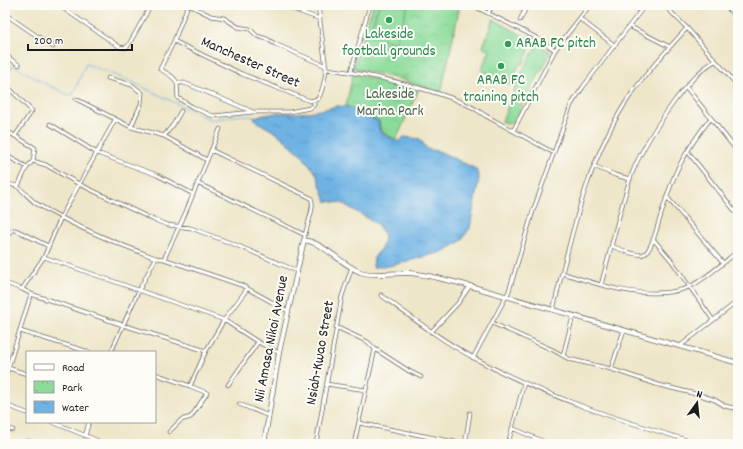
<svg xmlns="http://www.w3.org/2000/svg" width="743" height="449" viewBox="0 0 743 449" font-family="Dekko,sans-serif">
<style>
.park{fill:url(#park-crowns);stroke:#547c5b}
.pitch{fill:#8bdb9a;stroke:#547c5b}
.water{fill:url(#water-ripples);stroke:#456880}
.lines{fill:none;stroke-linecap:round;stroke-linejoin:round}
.stream{stroke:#6eb3e4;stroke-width:1}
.minor-casing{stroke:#666359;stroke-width:4.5}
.tertiary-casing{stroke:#666359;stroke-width:5.5}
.minor{stroke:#fff;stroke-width:3}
.tertiary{stroke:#fff;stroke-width:4}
.leisure-dot{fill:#2e9e5b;stroke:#fdfcf7;stroke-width:1.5}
.labels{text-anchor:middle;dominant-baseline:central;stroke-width:4;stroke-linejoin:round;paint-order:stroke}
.leisure-label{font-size:15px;fill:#27864d;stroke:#fdfcf7}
.street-label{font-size:15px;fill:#1c1c1c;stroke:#fdfcf7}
.park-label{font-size:15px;fill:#435f48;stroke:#fdfcf7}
</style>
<defs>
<pattern id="park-crowns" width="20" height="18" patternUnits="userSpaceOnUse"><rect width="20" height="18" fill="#8bdb9a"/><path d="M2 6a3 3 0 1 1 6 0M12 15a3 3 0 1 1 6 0" fill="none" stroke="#77bb84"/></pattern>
<pattern id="water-ripples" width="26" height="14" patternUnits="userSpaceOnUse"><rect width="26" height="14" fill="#6eb3e4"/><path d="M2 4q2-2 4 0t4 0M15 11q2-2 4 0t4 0" fill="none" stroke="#5f99c3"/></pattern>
</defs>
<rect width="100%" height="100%" fill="#fdfcf7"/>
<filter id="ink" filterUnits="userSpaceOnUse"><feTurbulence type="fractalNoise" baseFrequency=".025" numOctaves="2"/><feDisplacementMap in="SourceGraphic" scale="8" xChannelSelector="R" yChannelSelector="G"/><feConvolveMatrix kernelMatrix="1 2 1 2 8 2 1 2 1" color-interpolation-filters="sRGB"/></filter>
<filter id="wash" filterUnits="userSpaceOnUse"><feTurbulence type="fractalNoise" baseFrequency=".012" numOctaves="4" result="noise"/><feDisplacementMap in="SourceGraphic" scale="16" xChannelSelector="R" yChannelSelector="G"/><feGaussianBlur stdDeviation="0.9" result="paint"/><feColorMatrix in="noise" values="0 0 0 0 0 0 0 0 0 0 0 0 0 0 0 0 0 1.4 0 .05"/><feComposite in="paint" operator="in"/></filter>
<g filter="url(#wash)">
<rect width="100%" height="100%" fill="#eee6c9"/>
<!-- park -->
<path class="park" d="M373 5H460L441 93 400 79 353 68Z
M537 44 549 51 550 55 517 114 513 122 508 124 502 121 519 78Z
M353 74 389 82 418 91 396 140 381 131 379 121 346 106Z"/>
<!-- pitch -->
<path class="pitch" d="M379 5H408L395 43 369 34Z
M493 19 533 41 523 64 520 63 510 85 481 70 490 50 483 47Z"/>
<!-- water -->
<path class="water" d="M337 106 348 107 378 121 380 132 398 142 404 137 420 139 427 149 441 152 476 169 479 178 470 228 460 242 442 252 389 266 373 267 374 258 383 245 384 234 377 224 342 203 326 201 316 173 300 153 278 134 256 121 254 117 276 113H300L321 110Z"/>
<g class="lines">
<!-- stream -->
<path class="stream" d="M5 78 12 66H15L42 82 69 95 73 94 86 64 130 81 211 120 241 115 254 117"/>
</g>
</g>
<g filter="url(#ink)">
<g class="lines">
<defs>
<path id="minor" d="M58 5 120 47 125 48 128 46 151 5
M188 5 174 41 160 69C166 73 176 77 177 84 178 89 177 93 178 98L194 108 213 116 253 112H289L310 108 314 105V100
M189 5 211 16 224 18 238 27 250 29 257 36 267 39 275 44 326 66
M281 5 320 19
M472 5 535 37 555 50
M517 5 525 10 520 20
M664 5 687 28 738 86
M725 5 738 19
M488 13 493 5
M5 14 53 47
M580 19 614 45
M629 26 670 47
M174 41 242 74 310 101 318 99C323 90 325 80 326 69L318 5
M5 53 9 58 19 65
M326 69C354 72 378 77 405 84 433 92 463 99 486 116L554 153
M351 71 370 5
M108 78 132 85 142 93 141 104 131 127
M177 83H184L192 86 251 111
M5 86 10 89 32 111 15 136
M686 87 738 152
M76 99 131 127 164 136 207 160
M50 124 97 153 157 175 193 194
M5 130 35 148 33 161 27 167 18 186
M513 131 555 50 590 5
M164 136 173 125 181 111
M211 150 311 198C316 207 305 229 304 240
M688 152 738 215
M5 155 27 167
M33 161 46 165 79 184 154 220 168 225 191 228 236 245 297 271
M594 166 615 175 630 179
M197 183 305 235
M5 185C19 181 26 197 37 204 75 227 115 243 156 258L164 259 241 285 288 311
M667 197 723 263
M5 237 12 230H16L48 246
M653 239 671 260 713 320
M612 246C619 249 638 257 644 254 652 251 658 223 661 215 666 199 671 182 679 166 688 149 699 133 711 118
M44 257 224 320 258 342 279 353
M164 259 185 214 220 129
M562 273C597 284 632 297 670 292 677 291 685 289 691 286 708 277 723 263 738 251
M5 283 22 289 31 294 123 325 206 351
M601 285C611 249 619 212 631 176 641 149 659 122 676 99 687 85 699 70 715 61
M22 289 44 257 61 217 115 120
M381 295C411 317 441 340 474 358 545 397 622 421 700 444
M553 310C571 237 587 159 630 96 647 71 667 50 687 28
M492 323 553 350 569 359 611 369 659 385 700 395 715 400 725 406 738 409
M336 327 368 342 375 349 409 371 421 377
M20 331 89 352
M431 332 458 303 470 286
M680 346 738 301
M111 352 139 290 156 258
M563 356 573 316
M473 358 509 291 533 211 571 105 583 87 645 5
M5 367 27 374
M611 369 624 330
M155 374 190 386 207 393 191 417 181 420 169 432
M5 378 31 294
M326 384 366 390
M228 385 258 342
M190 386 206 351 224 320 247 289
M239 404 269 416
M5 405 27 413
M52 422 106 444
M359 423 465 444
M512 428 549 444
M5 429 13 430
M85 436 89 422
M27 444 28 441
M316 444 342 296 352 267
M354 444 375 349
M465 444 470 413
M508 444 524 383"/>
<path id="tertiary" d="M264 444 279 353 304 240C324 243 341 264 360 272 376 277 394 272 410 273 430 275 450 281 470 286L738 363"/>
</defs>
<!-- minor casing -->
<use href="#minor" class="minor-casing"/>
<!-- tertiary casing -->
<use href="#tertiary" class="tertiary-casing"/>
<!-- minor -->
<use href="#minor" class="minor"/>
<!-- tertiary -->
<use href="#tertiary" class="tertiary"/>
</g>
</g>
<!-- markers -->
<g class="leisure-dot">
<circle cx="389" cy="20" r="4"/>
<circle cx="508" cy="44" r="4"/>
<circle cx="501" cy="66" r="4"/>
</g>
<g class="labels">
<!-- leisure labels -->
<g class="leisure-label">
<text x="389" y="35">Lakeside<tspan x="389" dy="17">football grounds</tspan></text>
<text x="516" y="44" text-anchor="start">ARAB FC pitch</text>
<text x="501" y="81">ARAB FC<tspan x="501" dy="17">training pitch</tspan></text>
</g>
<!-- street labels -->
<g class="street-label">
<text transform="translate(250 63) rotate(24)">Manchester Street</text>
<text transform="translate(272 339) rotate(-79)">Nii Amasa Nikoi Avenue</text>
<text transform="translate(321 353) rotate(-80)">Nsiah-Kwao Street</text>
</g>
<!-- park labels -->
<g class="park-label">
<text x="390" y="95">Lakeside<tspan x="390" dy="17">Marina Park</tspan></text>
</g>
</g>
<!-- margin -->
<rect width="743" height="449" fill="none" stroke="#fdfcf7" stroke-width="20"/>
<!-- legend -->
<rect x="26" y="351" width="130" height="72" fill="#fdfcf7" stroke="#a3a29f"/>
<rect x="34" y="364" width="20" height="6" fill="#ffffff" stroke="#a3a29f"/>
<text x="62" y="371" font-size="12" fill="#1c1c1c">Road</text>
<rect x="34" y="381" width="20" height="12" fill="url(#park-crowns)" stroke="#a3a29f"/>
<text x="62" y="391" font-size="12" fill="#1c1c1c">Park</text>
<rect x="34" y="401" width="20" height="12" fill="url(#water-ripples)" stroke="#a3a29f"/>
<text x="62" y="411" font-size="12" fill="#1c1c1c">Water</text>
<!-- north arrow -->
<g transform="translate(697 403) rotate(15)" stroke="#fdfcf7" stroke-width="3" paint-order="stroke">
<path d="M0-3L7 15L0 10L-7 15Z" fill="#1c1c1c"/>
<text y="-6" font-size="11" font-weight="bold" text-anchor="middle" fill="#1c1c1c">N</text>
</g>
<!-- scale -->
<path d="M28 44v6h104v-6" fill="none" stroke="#1c1c1c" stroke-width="2"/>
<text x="34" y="44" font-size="12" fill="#1c1c1c" stroke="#fdfcf7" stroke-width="3" paint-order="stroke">200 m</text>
</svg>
